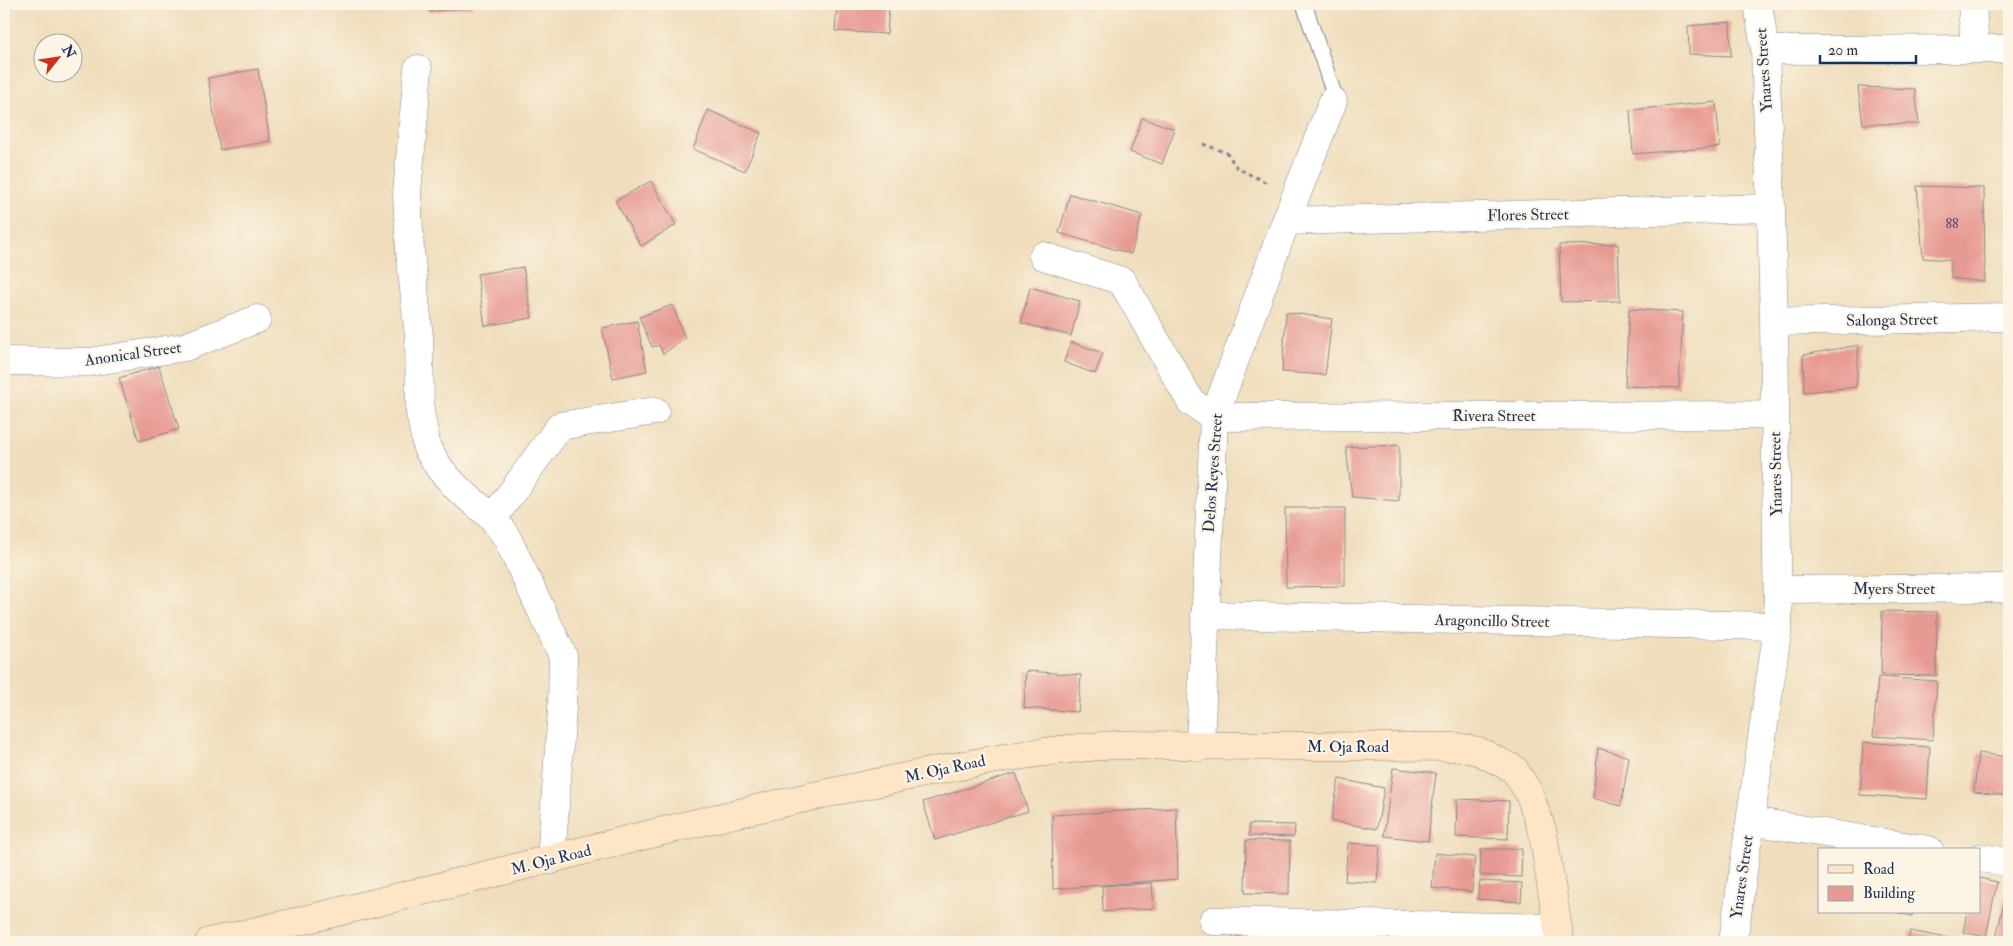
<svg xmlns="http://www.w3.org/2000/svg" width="2013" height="946" viewBox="0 0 2013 946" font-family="'IM FELL Double Pica',serif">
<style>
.building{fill:#e79a93}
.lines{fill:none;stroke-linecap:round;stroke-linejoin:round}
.lane-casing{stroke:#85868c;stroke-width:17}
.street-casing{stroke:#85868c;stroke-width:29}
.secondary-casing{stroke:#85868c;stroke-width:29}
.path{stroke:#85868c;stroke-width:3;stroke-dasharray:4 4;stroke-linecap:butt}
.lane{stroke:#fff;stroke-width:15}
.street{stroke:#fff;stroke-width:28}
.secondary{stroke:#fde5c5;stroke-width:28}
.labels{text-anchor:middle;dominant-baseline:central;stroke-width:4.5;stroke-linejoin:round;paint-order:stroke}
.number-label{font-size:14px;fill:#4e4a6b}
.street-label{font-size:16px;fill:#1b2f5e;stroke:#fcf5e5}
</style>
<rect width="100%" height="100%" fill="#fcf5e5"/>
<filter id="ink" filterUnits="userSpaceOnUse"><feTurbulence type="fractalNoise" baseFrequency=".02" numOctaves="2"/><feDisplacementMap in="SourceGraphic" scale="10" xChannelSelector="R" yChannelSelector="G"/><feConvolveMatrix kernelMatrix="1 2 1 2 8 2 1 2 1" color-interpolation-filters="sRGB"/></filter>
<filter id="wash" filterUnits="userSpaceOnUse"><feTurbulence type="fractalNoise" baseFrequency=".0096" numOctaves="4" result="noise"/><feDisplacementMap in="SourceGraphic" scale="20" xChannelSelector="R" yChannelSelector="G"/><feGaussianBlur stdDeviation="1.12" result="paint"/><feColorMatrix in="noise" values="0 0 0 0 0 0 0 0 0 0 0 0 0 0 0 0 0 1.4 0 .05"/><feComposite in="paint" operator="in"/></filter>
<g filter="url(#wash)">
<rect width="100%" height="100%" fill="#efddbb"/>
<g id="blocks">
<!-- building -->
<path class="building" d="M428 4H472V7L429 12Z
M837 4H889L887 34 835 31Z
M1730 22 1731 56 1689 54 1688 26Z
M258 69 270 141 220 150 208 78Z
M1858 87 1915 89 1919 124H1863Z
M1716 102 1720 147 1633 154 1630 110Z
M708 110 761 133 745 171 693 149Z
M1142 118 1175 129 1162 164 1130 152Z
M651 181 676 225 641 246 615 201Z
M1917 186 1984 188 1985 282 1951 278 1950 260 1923 258Z
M1070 194 1142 215 1131 254 1059 233Z
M1618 244 1620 301 1561 302 1559 245Z
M523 267 532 318 485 326 477 274Z
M1030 287 1080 301 1071 336 1021 323Z
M672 305 685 338 663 354 659 345 652 347 639 317Z
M1629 309 1683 312 1679 388 1625 386Z
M1286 312 1332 319 1325 375 1282 372Z
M637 321 647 371 613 378 602 328Z
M1071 342 1103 353 1095 374 1064 362Z
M1859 345 1856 387 1804 392 1803 355Z
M159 366 179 429 139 441 119 378Z
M1399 445V501L1352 497 1346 447Z
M1285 508H1345V586L1286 587Z
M1882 611 1937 612 1936 676 1881 675Z
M1026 671 1081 675 1078 712 1024 708Z
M1878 677 1937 681 1933 740 1873 736Z
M1863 742 1930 747 1927 799 1860 795Z
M1598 748 1629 757 1621 806 1593 798Z
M1978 753 2009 757V796L1974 792Z
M1393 768 1436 773 1428 841 1384 836Z
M1016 773 1028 811 935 840 923 802Z
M1339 779 1384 788 1377 829 1331 821Z
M1457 799 1509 801 1508 839 1456 837Z
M1176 808 1178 879 1053 889 1052 815Z
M1249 824 1295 825 1294 837 1249 836Z
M1246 840 1290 841 1289 894 1245 893Z
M1348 843 1380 845 1377 883 1345 881Z
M1481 849H1522L1521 877 1480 875Z
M1435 853 1475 857 1472 892 1432 888Z
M1979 878 1997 882 1986 937 1963 932 1967 912H1979Z
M1480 881 1522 883 1521 902 1477 899Z
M1152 883 1154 908 1103 912 1102 886Z
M2007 888 2009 889V941L1996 938Z
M1895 912H1913L1912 916Z
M1910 931 1963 941V942H1908Z
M1233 933 1267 934V942H1233Z"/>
</g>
</g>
<g filter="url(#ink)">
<use href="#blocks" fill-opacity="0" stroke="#85868c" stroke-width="1"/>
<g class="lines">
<defs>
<path id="lane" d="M1304 4 1333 91V101
M1274 942 1276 924
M1370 942 1371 923"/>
<path id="street" d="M1972 4 1975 49
M1765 50 2009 49
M418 69 407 193 410 251 419 337 420 412 427 448 440 469 458 489 493 518 507 538 563 656 562 709 551 860
M1286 221 1771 208
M1043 256 1122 281 1191 402 1214 417 1775 415
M1774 322 2009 317
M4 361 89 362 185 347 257 319
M493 518 560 426 655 411
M1778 590 2009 588
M1205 615 1778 626
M1200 747 1214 417 1286 221 1333 101
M1751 821 1929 850
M1979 858 2009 862
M1213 921 1558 928
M1733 942 1778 626 1774 322 1771 208 1765 50 1758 4"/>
<path id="secondary" d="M209 942C421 895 630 835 842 790 934 771 1024 750 1118 745L1458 747 1478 751 1514 769 1529 793 1543 833 1560 942"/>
</defs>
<!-- lane casing -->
<use href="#lane" class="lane-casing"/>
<!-- street casing -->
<use href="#street" class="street-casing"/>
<!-- secondary casing -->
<use href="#secondary" class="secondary-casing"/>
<!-- path -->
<path class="path" d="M1203 144 1227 153 1237 168 1269 184"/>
<!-- lane -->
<use href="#lane" class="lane"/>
<!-- street -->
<use href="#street" class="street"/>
<!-- secondary -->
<use href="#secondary" class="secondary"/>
</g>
</g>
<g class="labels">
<!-- number labels -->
<g class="number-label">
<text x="1952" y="223">88</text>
</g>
<!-- street labels -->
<g class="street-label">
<text transform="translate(1764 70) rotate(-94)">Ynares Street</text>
<text transform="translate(1528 215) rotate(-1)">Flores Street</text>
<text transform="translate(1892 320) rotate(-1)">Salonga Street</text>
<text transform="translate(133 354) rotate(-8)">Anonical Street</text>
<text x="1494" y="416">Rivera Street</text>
<text transform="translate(1213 473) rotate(-86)">Delos Reyes Street</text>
<text transform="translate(1776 474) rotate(-91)">Ynares Street</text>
<text x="1894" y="589">Myers Street</text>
<text transform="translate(1492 621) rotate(1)">Aragoncillo Street</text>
<text x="1348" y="747">M. Oja Road</text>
<text transform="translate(945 769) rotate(-12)">M. Oja Road</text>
<text transform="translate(551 860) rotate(-14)">M. Oja Road</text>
<text transform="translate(1742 877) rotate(-82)">Ynares Street</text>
</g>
</g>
<!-- margin -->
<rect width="2013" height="946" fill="none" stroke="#fcf5e5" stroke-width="20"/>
<!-- legend -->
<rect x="1818" y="848" width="162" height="65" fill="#fcf5e5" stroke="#a2a6af"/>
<rect x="1828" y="865" width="25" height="8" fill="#fde5c5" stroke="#a2a6af"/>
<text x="1863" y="874" font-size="15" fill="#1b2f5e">Road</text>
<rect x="1828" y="886" width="25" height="15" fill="#e79a93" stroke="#a2a6af"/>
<text x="1863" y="898" font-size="15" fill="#1b2f5e">Building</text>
<!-- north arrow -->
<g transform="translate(58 58) rotate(60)"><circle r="24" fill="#fcf5e5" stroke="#a2a6af"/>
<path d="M0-4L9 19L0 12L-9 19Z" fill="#c8321e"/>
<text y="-8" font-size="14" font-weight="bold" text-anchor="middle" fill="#1b2f5e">N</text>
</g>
<!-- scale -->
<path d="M1820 55v8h96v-8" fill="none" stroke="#1b2f5e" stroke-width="2.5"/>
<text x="1828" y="55" font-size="15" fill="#1b2f5e" stroke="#fcf5e5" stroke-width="4" paint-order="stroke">20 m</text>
</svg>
